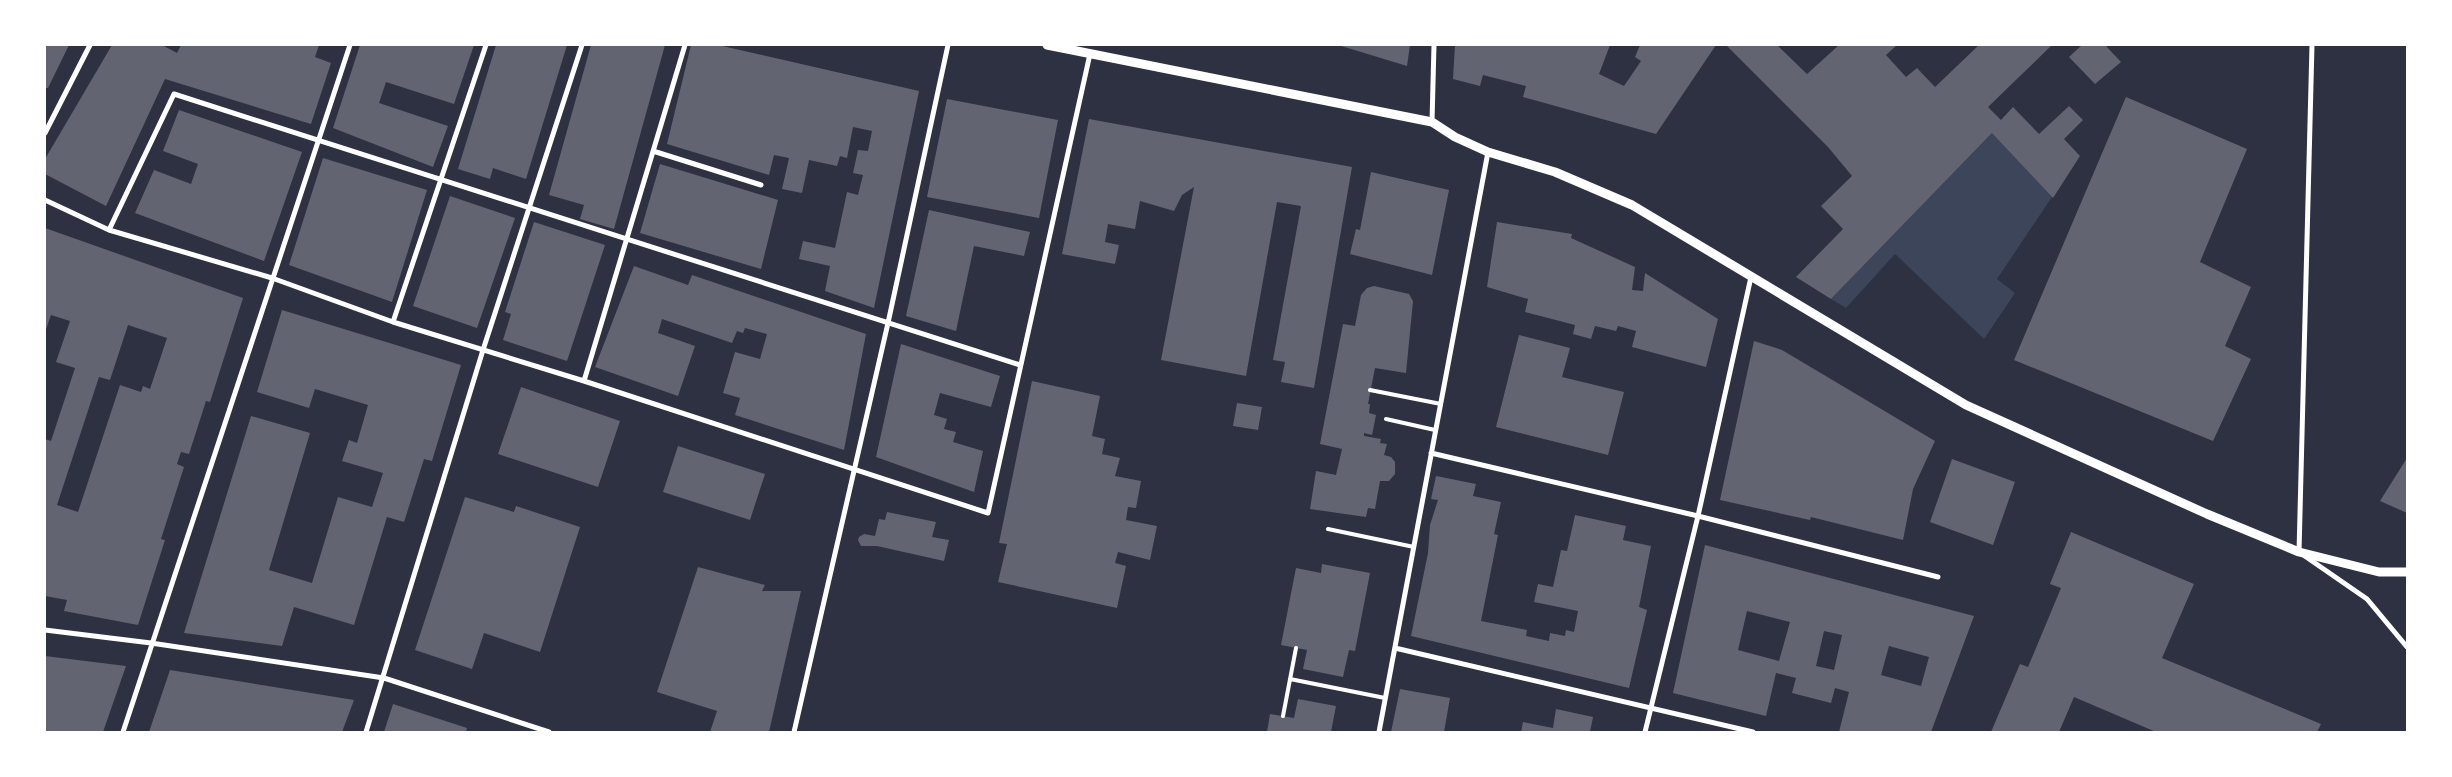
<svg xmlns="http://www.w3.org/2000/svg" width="2452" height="777" viewBox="0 0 2452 777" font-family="'Fira Sans Condensed',sans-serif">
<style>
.green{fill:#3c4559}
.building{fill:#626471;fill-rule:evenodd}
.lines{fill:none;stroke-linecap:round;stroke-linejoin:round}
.service{stroke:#fff;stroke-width:4}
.minor{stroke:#fff;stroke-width:5}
.tertiary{stroke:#fff;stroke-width:9}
</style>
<rect width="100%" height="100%" fill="#2d3142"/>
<!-- green -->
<path class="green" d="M1995 130 2054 194 1997 279 2015 293 1984 339 1895 254 1846 308 1831 299Z"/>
<!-- building -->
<path class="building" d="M45 45H69L48 88H45Z
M112 45H162L177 53 181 45H319L315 57 331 63 311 124 165 79 106 206 45 174V159Z
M360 45H474L454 104 386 82 379 103 448 126 433 167 333 128Z
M496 45H567L526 179 493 168 490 179 458 169Z
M591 45H665L614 229 580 219 584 205 549 195Z
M691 45H718L919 91 874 308 825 291 830 266 799 259 803 241 835 248 847 192 858 195 863 175 853 173 858 150 868 151 872 131 853 127 847 158 840 156 837 166 809 160 802 193 782 189 789 158 774 155 769 175 667 144Z
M1338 45H1410L1407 66Z
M1455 45H1610L1599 74 1624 86 1641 61 1635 57 1640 45H1716L1656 134 1523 97 1526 86 1483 75 1480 86 1453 79Z
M1726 45H1777L1807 74 1839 45H1897L1886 55 1906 77 1917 68 1935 87 1979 45H2052L1988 107 2001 120 2013 107 2039 134 2069 106 2083 120 2064 139 2080 156 2053 198 1992 133 1831 299 1796 277 1843 229 1821 206 1852 176 1828 147Z
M2082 45H2105L2121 62 2095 84 2069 57Z
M2126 97 2247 149 2200 262 2251 287 2225 346 2251 359 2213 441 2014 360Z
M947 99 1058 120 1039 218 927 197Z
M179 110 302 152 264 261 135 213 154 170 191 184 198 164 163 151Z
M1089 119 1352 167 1314 388 1281 382 1285 362 1273 360 1301 206 1277 202 1246 376 1161 360 1194 187 1182 195 1174 211 1140 201 1135 229 1108 224 1105 242 1119 245 1115 264 1062 254Z
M323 158 427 190 392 302 289 265Z
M660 164 778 200 761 269 640 233Z
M1371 172 1449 190 1432 275 1350 254 1356 229 1360 230Z
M450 196 515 218 477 328 413 306Z
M929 210 1030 232 1024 256 974 246 956 331 906 316Z
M534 222 605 245 567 361 503 340 511 314 505 312Z
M1497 222 1572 234 1571 238 1635 267 1632 290 1643 291 1645 273 1718 319 1706 367 1632 347 1636 331 1618 326 1616 331 1595 326 1591 339 1573 334 1575 325 1525 312 1528 299 1487 287Z
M45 228 243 298 210 402 206 401 189 454 181 452 177 464 184 467 161 539 165 540 138 625 64 611 67 600 45 596V439L51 441 75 368 56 362 70 321 51 315 45 332ZM128 325 167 338 150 389 143 386 141 392 120 385 78 512 57 505 99 377 110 380Z
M634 266 688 285 692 275 866 334 844 450 735 415 740 398 723 393 735 352 760 359 767 334 745 328 743 333 737 331 732 343 662 319 658 333 695 346 678 396 595 367Z
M1374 286 1409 294 1413 301 1406 373 1375 368 1368 404H1370L1369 413 1376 415 1372 435 1364 433V436L1381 439 1380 443 1387 444 1384 455 1391 457 1395 462V474L1389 481H1380L1375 509 1368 508 1366 517 1310 509 1316 471 1336 475 1342 449 1320 444 1343 324 1355 326 1361 295 1367 288Z
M282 310 461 365 432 461 424 459 404 522 387 517 354 625 294 607 282 646 184 633 251 416 310 433 269 570 312 583 338 497 372 507 383 473 342 461 349 440 357 443 368 405 315 389 309 408 257 392Z
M1519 335 1570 348 1562 377 1624 392 1608 455 1496 427Z
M1754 341 1782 350 1935 441 1913 489 1903 540 1811 517 1810 520 1720 500Z
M901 344 1000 376 991 407 940 393 934 415 947 419 944 429 956 432 953 442 983 451 974 492 876 457Z
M1032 381 1100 396 1092 436 1105 439 1102 454 1120 458 1115 476 1141 481 1136 508 1128 507 1126 520 1157 526 1150 560 1118 552 1115 563 1126 566 1117 608 998 582 1007 544 999 543Z
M521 387 620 421 598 487 498 454Z
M1237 403 1262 407 1258 430 1233 426Z
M678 446 765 474 750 520 663 492Z
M2407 458V513L2380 501Z
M1952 459 2015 482 1993 545 1930 522Z
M1436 476 1476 484 1473 496 1501 502 1494 534 1498 535 1481 621 1527 630 1526 636 1549 641 1550 633 1565 636 1566 630 1574 632 1578 611 1534 602 1538 584 1553 587 1561 550 1567 551 1575 515 1626 526 1623 540 1651 546 1639 607 1647 610 1629 688 1411 636 1428 553 1430 525 1438 500 1431 499Z
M465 497 514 512 516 506 580 527 540 652 484 633 472 669 415 650Z
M887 512 936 522 932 537 949 540 944 561 877 546H861L858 540 859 537 864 534 875 536 879 519 885 520Z
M2071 532 2194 584 2162 658 2321 724 2317 732H2156L2074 697 2059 732H1991L2020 664 2028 667 2061 588 2050 584Z
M1705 545 1974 616 1931 732H1839L1849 692 1835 688 1831 703 1792 693 1796 678 1776 673 1766 716 1673 693ZM1747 611 1790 622 1779 661 1738 650ZM1824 631 1842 635 1834 670 1816 666ZM1889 646 1929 657 1921 686 1881 675Z
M1322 564 1370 573 1355 651 1349 650 1343 677 1303 669 1307 650 1281 645 1296 568 1321 573Z
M698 567 765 585 762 591H801L769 732H710L717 711 657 692Z
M45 656 126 666 103 732H45Z
M170 670 354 700 342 732H149Z
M1400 689 1450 698 1444 732H1391Z
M1298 699 1336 706 1331 732H1267L1270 714 1294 718Z
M393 704 467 728 466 732H384Z
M1556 709 1593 717 1590 732H1521L1523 722 1553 728Z"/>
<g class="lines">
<!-- service -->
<path class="service" d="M1370 390 1441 404
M1386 419 1435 430
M1328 529 1414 547
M1290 679 1385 698
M1283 716 1296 648"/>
<!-- minor -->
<path class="minor" d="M2312 45 2299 552 2367 599 2407 647
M1432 122 1434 45
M45 133 90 45
M653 151 761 185
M45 200 109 230 272 278 393 322 584 381 988 513 1090 54
M109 230 174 94 1020 365
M393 322 486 45
M584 381 685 45
M1431 453 1698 516 1938 577
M45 630 151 643 384 678 549 732
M1395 648 1753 732
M123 732 350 45
M366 732 483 350 582 45
M794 732 888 323 948 45
M1379 732 1488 152
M1645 732 1698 516 1751 277"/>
<!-- tertiary -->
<path class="tertiary" d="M1047 45 1432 122 1455 137 1488 152 1555 172 1632 205 1966 405 2207 514 2299 552 2379 572H2407"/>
</g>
<!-- border -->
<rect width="2452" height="777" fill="none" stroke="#ffffff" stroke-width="92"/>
</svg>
